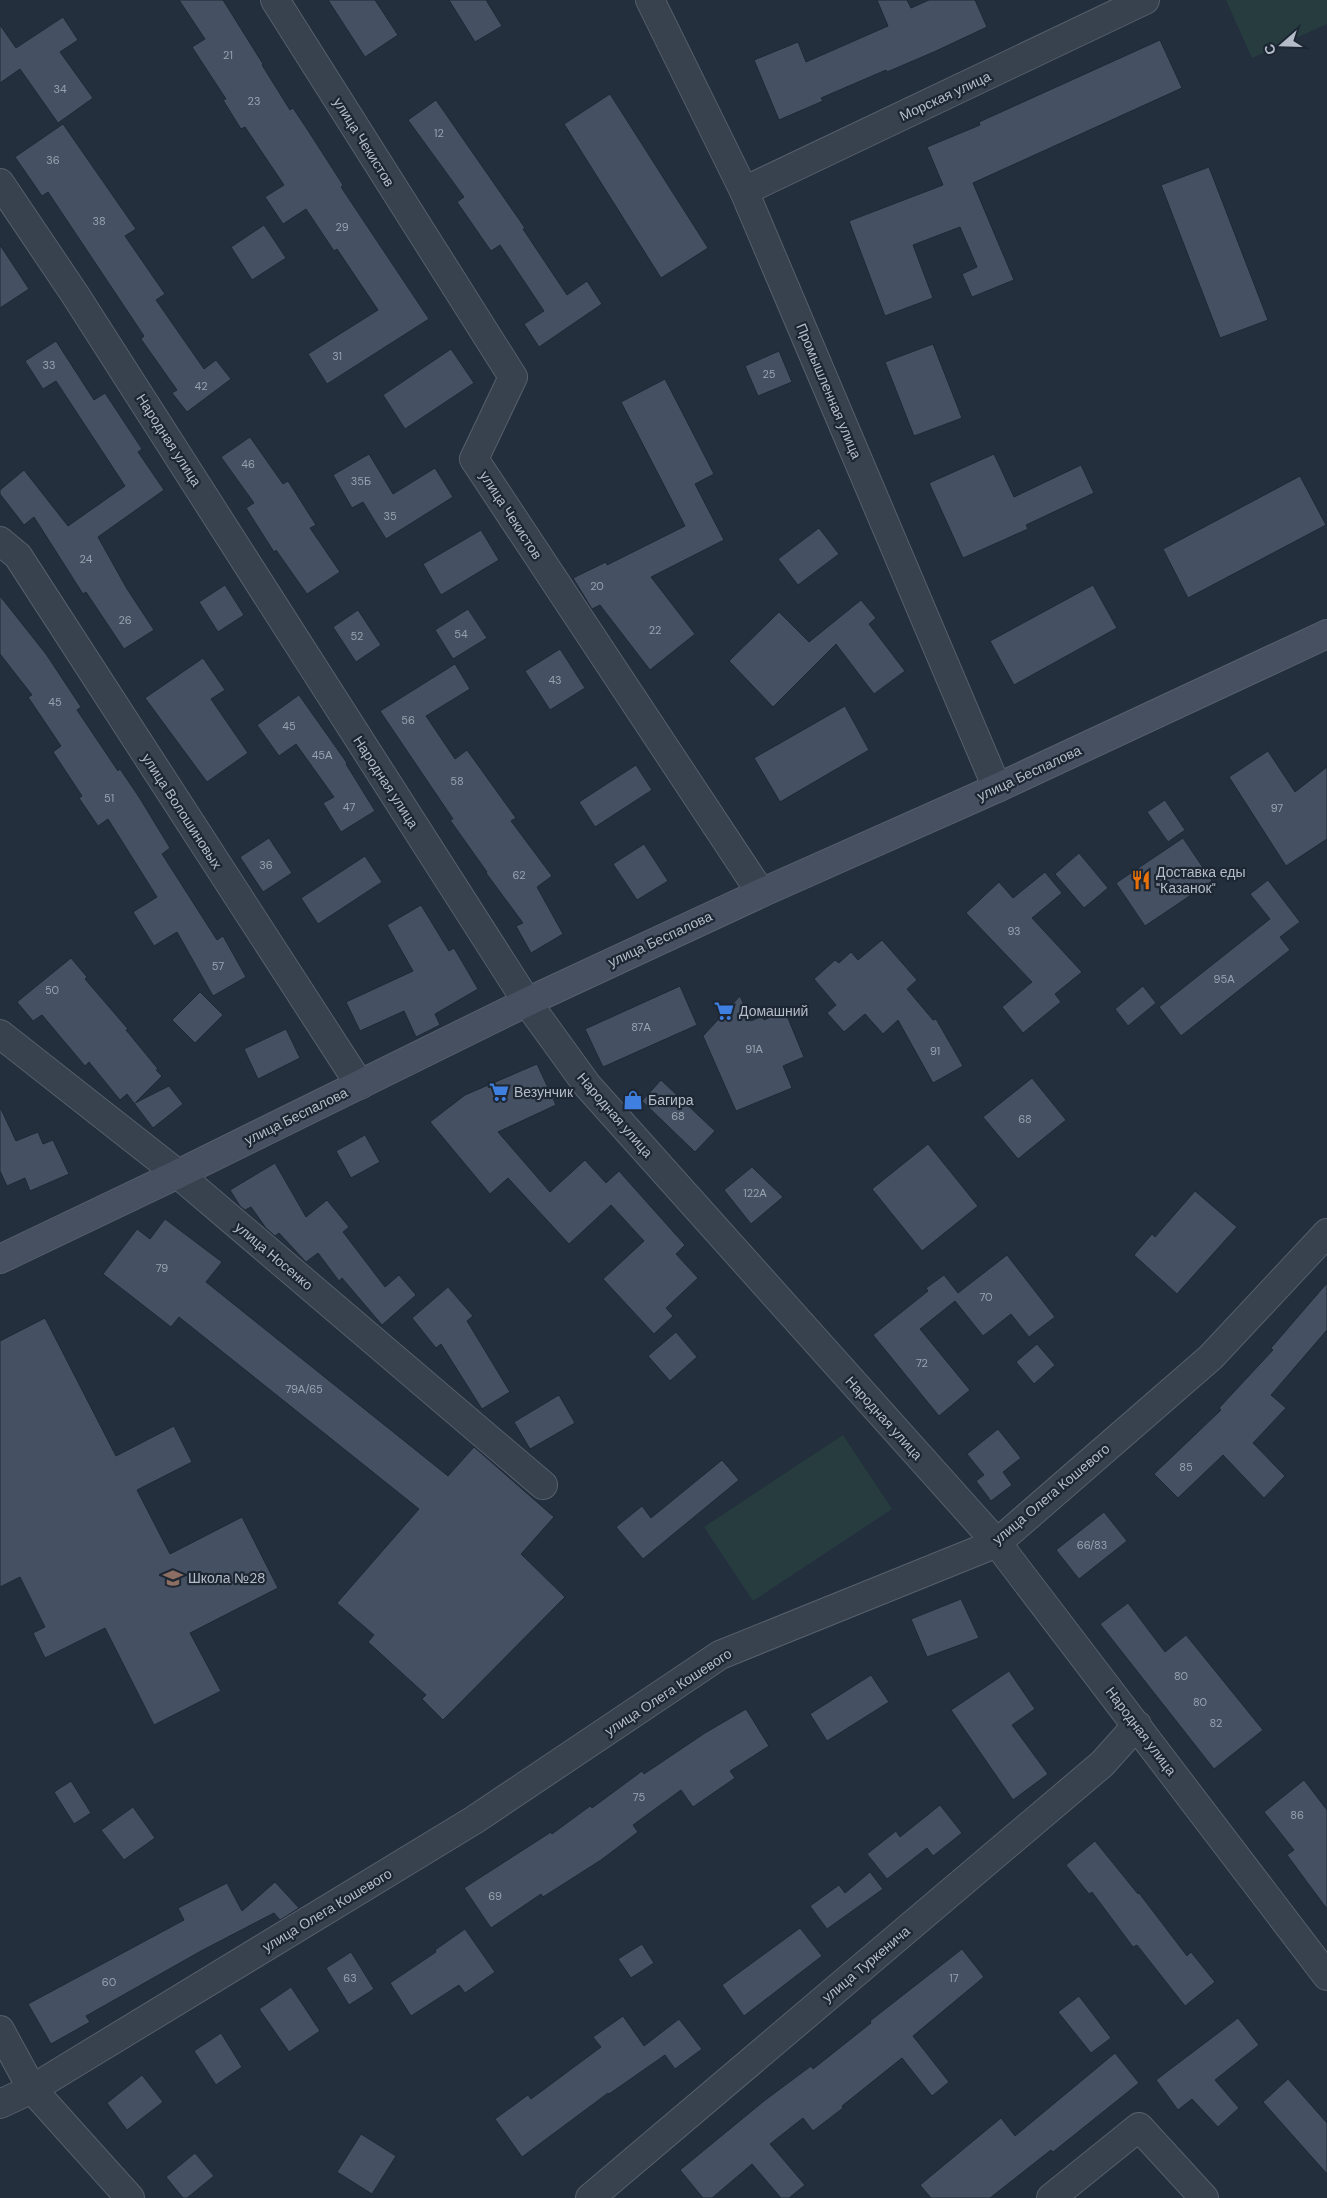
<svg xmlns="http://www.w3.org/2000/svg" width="1327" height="2198" viewBox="0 0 1327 2198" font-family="'DM Sans',sans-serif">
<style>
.green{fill:#263c3f}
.building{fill:#455162;stroke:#1f2835}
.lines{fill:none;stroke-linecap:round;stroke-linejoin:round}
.minor-casing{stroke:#565f6c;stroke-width:30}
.tertiary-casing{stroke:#565f6c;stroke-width:30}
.secondary-casing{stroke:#565f6c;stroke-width:30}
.minor{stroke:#38414e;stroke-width:28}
.tertiary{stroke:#38414e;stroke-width:28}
.secondary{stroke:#465061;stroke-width:28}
.labels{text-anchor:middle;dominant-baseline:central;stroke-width:4.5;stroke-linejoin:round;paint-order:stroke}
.number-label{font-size:11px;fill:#98a1af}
.street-label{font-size:14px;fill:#b4bcc9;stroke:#1d2633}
.poi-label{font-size:14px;fill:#b4bcc9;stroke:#1d2633;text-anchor:start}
</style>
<rect width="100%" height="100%" fill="#242f3e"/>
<!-- green -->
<path class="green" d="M1226 0H1327V24L1252 58Z
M843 1435 892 1509 753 1601 704 1527Z"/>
<!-- building -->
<path class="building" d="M179 0H223L263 64 262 65 290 110 293 108 307 129 343 185 341 187 429 319 327 384 308 354 378 310 337 249 334 251 306 209 283 224 265 197 284 185 245 127 241 129 223 100 226 99 192 47 205 39Z
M328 0H375L398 35 365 57Z
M449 0H486L502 26 475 42Z
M877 0H907L911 8 929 0H975L987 27 936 51 887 72 886 70 821 98 823 101 779 120 754 60 798 42 806 62 888 26Z
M63 17 78 40 60 52 93 98 58 123 20 69 0 83V25L16 48Z
M1160 40 1182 88 973 183 1014 280 972 297 962 274 977 267 960 227 913 245 933 298 885 316 849 221 943 185 927 147 980 125 979 122Z
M610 94 708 248 661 278 564 124Z
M436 100 525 228 523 229 567 295 587 281 602 304 539 347 524 324 544 311 500 245 491 251 457 202 464 197 408 120Z
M63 124 136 229 125 236 165 294 156 300 204 369 216 360 231 379 187 412 172 393 177 390 141 339 144 336 48 192 42 196 15 157Z
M1209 167 1268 320 1220 338 1161 185Z
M264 225 286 258 252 280 231 247Z
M0 245 29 289 0 308Z
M56 341 94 400 105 393 142 449 138 452 164 490 98 537 127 589 154 630 124 649 86 592 83 594 34 517 24 525 0 494V490L24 470 68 526 125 486 56 381 43 389 25 361Z
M933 344 962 418 914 436 885 362Z
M451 349 474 383 405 429 383 395Z
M779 351 792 382 758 396 745 366Z
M665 379 714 474 695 484 724 540 651 577 695 634 650 670 600 605 592 609 573 578 606 562 607 565 685 526 621 402Z
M250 437 283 484 288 481 316 525 310 528 340 572 307 594 276 550 274 552 246 508 254 503 221 457Z
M369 454 393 494 435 468 453 497 386 539 363 502 352 508 333 475Z
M994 454 1014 497 1081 465 1094 493 1026 525 1028 529 963 558 929 483Z
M1300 476 1326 525 1188 598 1163 549Z
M819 528 839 554 798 585 778 559Z
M481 530 499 560 441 595 423 564Z
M225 585 244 615 218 632 199 602Z
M1093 585 1117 628 1014 685 990 641Z
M0 596 46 654 81 707 77 710 118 771 120 769 139 797 170 848 162 854 217 940 223 936 246 977 213 996 177 932 154 946 133 912 157 897 108 819 98 826 79 798 82 796 53 752 61 746 28 697 32 695 0 654Z
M861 600 876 618 869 624 905 671 874 694 836 644 773 707 729 661 779 612 809 642Z
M468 609 487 638 453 659 435 630Z
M358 610 381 645 356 662 333 627Z
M560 649 585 688 550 710 525 671Z
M203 658 225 690 211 699 248 753 207 782 145 698Z
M455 664 470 689 426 716 455 759 467 750 516 818 511 821 552 876 537 887 563 934 531 953 516 926 523 923 486 873 487 872 450 820 453 819 380 711Z
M299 695 347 763 346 764 375 811 341 832 323 803 334 797 296 744 279 756 257 725Z
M845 706 869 750 780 802 754 758Z
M1268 751 1295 792 1327 767V839L1286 866 1229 777Z
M636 765 652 790 595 827 579 802Z
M1165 800 1185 830 1168 842 1147 812Z
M269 838 292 873 263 892 240 857Z
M1183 838 1212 881 1145 926 1116 883Z
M644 844 668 881 637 900 613 864Z
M1079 853 1108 888 1084 908 1055 874Z
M365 856 382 882 318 924 301 898Z
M1045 872 1062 893 1032 918 1082 972 1055 994 1061 1002 1023 1033 1002 1007 1032 982 966 913 999 882 1013 898Z
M1268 880 1300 922 1280 937 1290 950 1181 1036 1159 1007 1270 919 1250 894Z
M421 905 449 951 454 948 478 989 435 1014 440 1025 416 1037 404 1011 360 1031 346 1002 413 971 387 925Z
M882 940 917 980 907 989 933 1020 936 1019 963 1066 933 1083 898 1020 883 1034 865 1014 844 1032 827 1013 836 1005 814 979 835 960 839 963 851 952 858 960Z
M71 958 87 977 85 979 128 1029 126 1030 158 1069 156 1070 162 1076 135 1103 169 1086 183 1104 153 1128 127 1094 120 1100 89 1062 85 1066 42 1015 33 1021 17 1002Z
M680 986 697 1025 603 1067 585 1029Z
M1143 986 1156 1003 1128 1026 1115 1009Z
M200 992 223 1015 195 1043 172 1020Z
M740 996 751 1021 762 1016 764 1020 785 1011 804 1057 783 1066 792 1088 736 1111 703 1036Z
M286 1029 300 1058 258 1079 244 1049Z
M537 1064 556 1105 498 1132 550 1192 585 1160 606 1183 619 1171 685 1245 676 1254 698 1278 666 1308 673 1316 654 1334 603 1279 644 1241 611 1205 569 1244 508 1178 490 1194 430 1122 465 1095Z
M1032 1078 1066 1120 1018 1159 983 1117Z
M661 1080 715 1131 695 1152 642 1101Z
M0 1107 16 1141 38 1132 43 1144 53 1140 69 1174 30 1191 25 1178 7 1186 0 1171Z
M365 1135 380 1162 351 1178 336 1151Z
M928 1144 978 1206 922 1251 872 1189Z
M275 1163 306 1217 327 1200 349 1227 343 1232 385 1287 399 1275 416 1295 382 1325 342 1278 339 1281 318 1253 306 1262 279 1233 275 1236 266 1228 251 1207 245 1210 240 1206 230 1190Z
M752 1167 783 1197 751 1224 724 1190Z
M1195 1191 1237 1227 1177 1294 1134 1255 1152 1234 1155 1237Z
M165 1219 222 1262 206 1282 448 1476 474 1447 554 1517 521 1554 565 1597 443 1720 422 1699 426 1695 368 1642 374 1635 337 1603 419 1509 179 1317 171 1327 103 1274 137 1229 150 1239Z
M1007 1255 1055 1317 1029 1337 1011 1314 983 1336 955 1301 920 1329 970 1390 939 1416 873 1335 928 1291 926 1288 944 1275 958 1293Z
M1327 1283V1330L1271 1395 1286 1408 1253 1443 1285 1476 1264 1498 1223 1455 1178 1498 1154 1474 1221 1410 1219 1408 1273 1350 1271 1348Z
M448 1287 473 1316 467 1321 510 1392 482 1409 441 1344 436 1348 412 1318Z
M45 1318 116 1456 174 1426 192 1462 137 1490 170 1554 242 1517 278 1588 190 1633 221 1691 154 1725 105 1628 45 1658 33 1633 45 1627 20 1577 0 1587V1341Z
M676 1332 697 1357 670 1381 648 1356Z
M1037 1344 1055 1365 1034 1384 1016 1362Z
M559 1395 575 1423 530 1449 514 1422Z
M998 1429 1021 1458 1003 1472 1012 1485 991 1501 976 1481 984 1475 967 1454Z
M722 1460 739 1480 643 1559 616 1527 642 1506 651 1518Z
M1104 1512 1127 1541 1079 1579 1056 1550Z
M961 1599 979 1638 927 1657 911 1619Z
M1128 1603 1165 1652 1186 1635 1263 1730 1214 1769 1100 1624Z
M1009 1671 1035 1709 1012 1725 1048 1774 1013 1800 951 1710Z
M871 1675 889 1702 827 1741 810 1714Z
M746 1709 769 1746 730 1771 735 1778 693 1807 681 1790 633 1825 638 1832 601 1860 543 1897 541 1894 491 1928 464 1888 551 1832 552 1834 590 1806 592 1808 642 1771 644 1774 705 1733Z
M1304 1780 1327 1810V1909L1287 1855 1294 1850 1264 1812Z
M71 1781 91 1813 74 1824 54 1792Z
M940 1805 962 1833 933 1856 927 1848 887 1879 867 1854 896 1831 900 1837Z
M133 1807 155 1838 124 1860 101 1830Z
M1095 1841 1138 1894 1139 1893 1187 1956 1191 1952 1215 1982 1185 2006 1137 1945 1133 1947 1092 1892 1089 1894 1066 1865Z
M870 1872 883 1889 827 1929 810 1906 839 1885 845 1893Z
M275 1882 299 1908 280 1920 274 1913 201 1951 86 2016 90 2022 51 2044 28 2004 184 1920 178 1908 227 1883 242 1911Z
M800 1928 822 1956 744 2016 722 1985Z
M465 1929 495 1972 465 1993 459 1985 411 2016 390 1983 436 1952 435 1950Z
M642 1944 654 1963 631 1978 618 1959Z
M962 1949 984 1977 913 2036 949 2082 932 2096 902 2058 842 2106 843 2108 813 2131 803 2118 770 2144 805 2185 789 2198H781L752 2164 712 2198H703L680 2170 764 2101 811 2066 813 2069 871 2023 870 2021Z
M351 1952 374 1989 349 2005 326 1968Z
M291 1987 320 2031 289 2052 259 2009Z
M1079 1996 1111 2038 1091 2053 1058 2012Z
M623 2016 644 2046 679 2019 702 2049 675 2069 665 2055 609 2094 608 2093 522 2157 495 2119 528 2095 531 2099 601 2047 593 2037Z
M1238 2018 1259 2045 1215 2080 1239 2108 1218 2127 1192 2099 1178 2110 1156 2080Z
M221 2033 242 2067 216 2085 194 2051Z
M1115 2053 1139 2083 1053 2152 1051 2150 990 2198H931L920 2185 1001 2118 1015 2136Z
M142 2075 163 2102 127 2130 107 2103Z
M1288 2079 1327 2123V2174L1263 2102Z
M361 2134 396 2156 372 2194 337 2172Z
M195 2153 214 2176 187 2198H183L166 2177Z"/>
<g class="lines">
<defs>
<path id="minor" d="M275 0 513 377 474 459 761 893
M0 183 76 296 527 1002 587 1085 997 1543 1327 1976
M744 191 1145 0
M0 541 18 556 360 1085
M0 1034 178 1174 543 1485
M0 2030 32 2089 130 2198
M0 2104 32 2089 474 1820 720 1655 997 1543 1211 1357 1327 1233
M590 2198 1102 1764 1137 1725
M1051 2198 1139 2127 1204 2198"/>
<path id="tertiary" d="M650 0 744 191 997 788"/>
<path id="secondary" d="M0 1259 178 1174 527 1002 761 893 997 788 1327 634"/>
</defs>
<!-- minor casing -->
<use href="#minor" class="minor-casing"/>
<!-- tertiary casing -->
<use href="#tertiary" class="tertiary-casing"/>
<!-- secondary casing -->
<use href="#secondary" class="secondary-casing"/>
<!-- minor -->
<use href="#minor" class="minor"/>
<!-- tertiary -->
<use href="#tertiary" class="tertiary"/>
<!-- secondary -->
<use href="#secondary" class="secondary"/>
</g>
<!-- icons -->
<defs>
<symbol id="restaurant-bare" viewBox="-9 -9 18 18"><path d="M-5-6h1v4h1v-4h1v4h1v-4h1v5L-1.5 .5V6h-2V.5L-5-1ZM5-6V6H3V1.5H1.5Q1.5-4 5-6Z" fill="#e8710a" stroke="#1d2633" stroke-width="2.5" paint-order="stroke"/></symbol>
<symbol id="supermarket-bare" viewBox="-9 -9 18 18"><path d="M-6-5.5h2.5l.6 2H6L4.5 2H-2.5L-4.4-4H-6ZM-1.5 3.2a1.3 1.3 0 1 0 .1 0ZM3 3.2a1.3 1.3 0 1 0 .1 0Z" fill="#3f7fe0" stroke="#1d2633" stroke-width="2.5" paint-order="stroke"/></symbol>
<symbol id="shop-bare" viewBox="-9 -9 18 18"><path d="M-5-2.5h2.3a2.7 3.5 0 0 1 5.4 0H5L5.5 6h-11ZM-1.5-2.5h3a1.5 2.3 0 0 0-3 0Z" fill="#3f7fe0" stroke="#1d2633" stroke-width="2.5" paint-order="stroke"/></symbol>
<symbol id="school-bare" viewBox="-9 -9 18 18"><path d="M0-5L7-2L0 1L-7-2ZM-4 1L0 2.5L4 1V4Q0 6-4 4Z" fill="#8d6e63" stroke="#1d2633" stroke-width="2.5" paint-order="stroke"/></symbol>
</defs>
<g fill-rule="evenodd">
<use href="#restaurant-bare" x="1127" y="866" width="28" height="28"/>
<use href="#supermarket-bare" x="710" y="997" width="28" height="28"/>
<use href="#supermarket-bare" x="485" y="1078" width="28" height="28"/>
<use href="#shop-bare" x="619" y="1086" width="28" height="28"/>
<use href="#school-bare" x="159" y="1564" width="28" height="28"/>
</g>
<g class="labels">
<!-- number labels -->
<g class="number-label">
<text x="228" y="55">21</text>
<text x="60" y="89">34</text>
<text x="254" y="101">23</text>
<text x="439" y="133">12</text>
<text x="53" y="160">36</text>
<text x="99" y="221">38</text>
<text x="342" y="227">29</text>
<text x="337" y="356">31</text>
<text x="49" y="365">33</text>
<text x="769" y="374">25</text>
<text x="201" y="386">42</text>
<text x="248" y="464">46</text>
<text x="361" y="481">35Б</text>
<text x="390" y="516">35</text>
<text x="86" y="559">24</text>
<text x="597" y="586">20</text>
<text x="125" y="620">26</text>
<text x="655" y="630">22</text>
<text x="461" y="634">54</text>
<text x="357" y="636">52</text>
<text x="555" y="680">43</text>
<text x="55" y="702">45</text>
<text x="408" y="720">56</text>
<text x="289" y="726">45</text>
<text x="322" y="755">45А</text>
<text x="457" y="781">58</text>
<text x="109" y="798">51</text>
<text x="349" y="807">47</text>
<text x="1277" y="808">97</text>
<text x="266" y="865">36</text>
<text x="519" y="875">62</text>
<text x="1014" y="931">93</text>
<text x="218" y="966">57</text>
<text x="1224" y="979">95А</text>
<text x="52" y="990">50</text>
<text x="641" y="1027">87А</text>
<text x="754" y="1049">91А</text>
<text x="935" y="1051">91</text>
<text x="678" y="1116">68</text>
<text x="1025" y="1119">68</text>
<text x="755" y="1193">122А</text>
<text x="162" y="1268">79</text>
<text x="986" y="1297">70</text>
<text x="922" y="1363">72</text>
<text x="304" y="1389">79А/65</text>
<text x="1186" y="1467">85</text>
<text x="1092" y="1545">66/83</text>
<text x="1181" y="1676">80</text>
<text x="1200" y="1702">80</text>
<text x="1216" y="1723">82</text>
<text x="639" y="1797">75</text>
<text x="1297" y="1815">86</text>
<text x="495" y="1896">69</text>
<text x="350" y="1978">63</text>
<text x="954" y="1978">17</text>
<text x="109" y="1982">60</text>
</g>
<!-- street labels -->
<g class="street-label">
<text transform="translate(945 96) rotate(-25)">Морская улица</text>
<text transform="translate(364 142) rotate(58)">улица Чекистов</text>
<text transform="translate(829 391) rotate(67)">Промышленная улица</text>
<text transform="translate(169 440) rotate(57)">Народная улица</text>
<text transform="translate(511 515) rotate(57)">улица Чекистов</text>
<text transform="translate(1029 773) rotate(-25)">улица Беспалова</text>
<text transform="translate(386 782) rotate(57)">Народная улица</text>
<text transform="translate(182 811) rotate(57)">улица Волошиновых</text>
<text transform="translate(660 939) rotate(-25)">улица Беспалова</text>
<text transform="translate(615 1115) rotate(49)">Народная улица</text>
<text transform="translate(296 1116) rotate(-26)">улица Беспалова</text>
<text transform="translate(274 1256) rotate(40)">улица Носенко</text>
<text transform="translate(884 1418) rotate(48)">Народная улица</text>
<text transform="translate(1051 1494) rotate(-40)">улица Олега Кошевого</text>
<text transform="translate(668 1692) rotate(-33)">улица Олега Кошевого</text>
<text transform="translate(1141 1731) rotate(53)">Народная улица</text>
<text transform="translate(327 1910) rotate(-31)">улица Олега Кошевого</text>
<text transform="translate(866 1964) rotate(-40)">улица Туркенича</text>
</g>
<!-- poi labels -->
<g class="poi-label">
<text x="1156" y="872">Доставка еды<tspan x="1156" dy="16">"Казанок"</tspan></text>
<text x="739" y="1011">Домашний</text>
<text x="514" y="1092">Везунчик</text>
<text x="648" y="1100">Багира</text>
<text x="188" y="1578">Школа №28</text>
</g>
</g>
<!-- north arrow -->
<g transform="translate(1282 45) rotate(250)" stroke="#1d2633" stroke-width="4" paint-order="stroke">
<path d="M0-4L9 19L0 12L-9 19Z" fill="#b4bcc9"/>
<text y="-8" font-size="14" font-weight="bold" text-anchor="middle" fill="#b4bcc9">С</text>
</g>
</svg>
